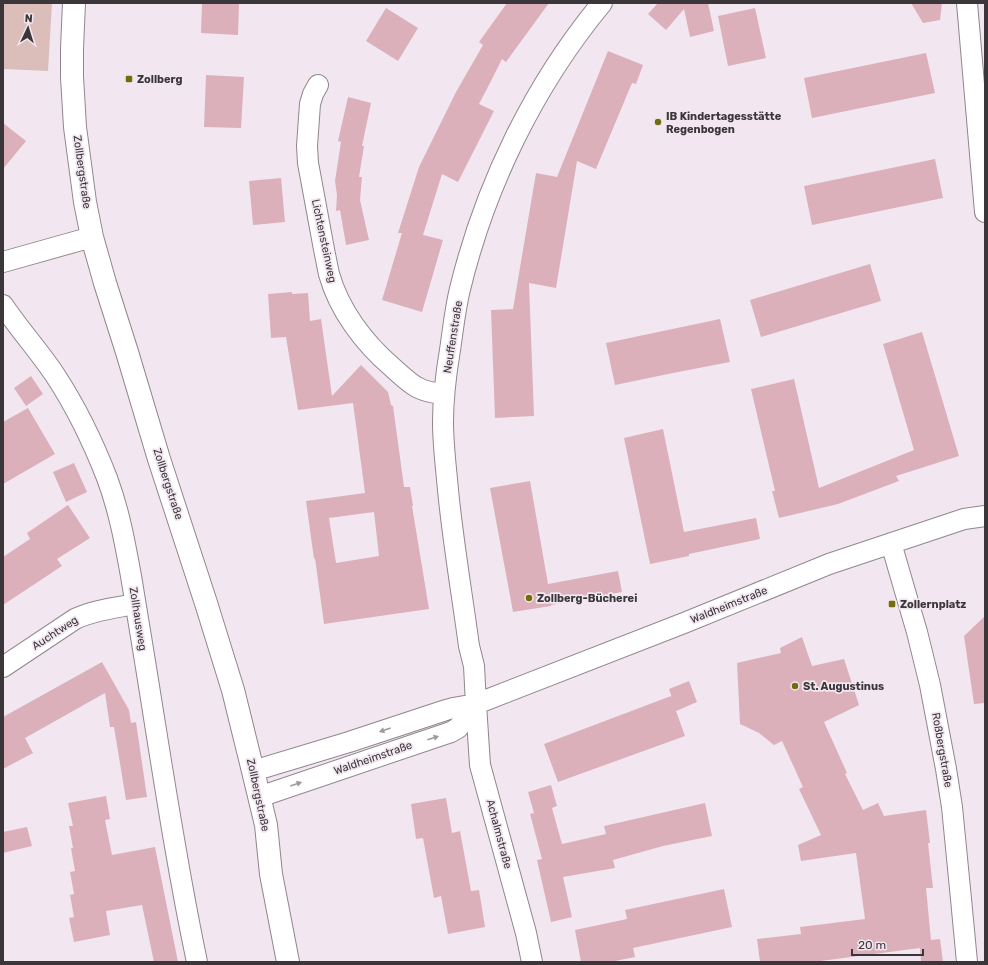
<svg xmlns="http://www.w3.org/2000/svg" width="988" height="965" viewBox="0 0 988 965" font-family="Rubik,sans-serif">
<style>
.green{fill:#dbbeba}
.building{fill:#dbb0bb;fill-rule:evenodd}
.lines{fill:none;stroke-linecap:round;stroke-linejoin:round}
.street-casing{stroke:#91868e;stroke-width:22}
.secondary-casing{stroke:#91868e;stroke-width:24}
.street{stroke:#fff;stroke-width:20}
.secondary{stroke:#fff;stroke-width:22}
.oneway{fill:#9d9a9c}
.poi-dot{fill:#716d0d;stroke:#f2e7f0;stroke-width:1.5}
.labels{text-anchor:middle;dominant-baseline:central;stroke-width:3.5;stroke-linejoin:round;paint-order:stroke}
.poi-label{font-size:11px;font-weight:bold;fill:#3b363a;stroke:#f2e7f0;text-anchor:start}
.street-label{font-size:11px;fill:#3b363a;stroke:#f2e7f0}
</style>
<rect width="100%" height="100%" fill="#f2e7f0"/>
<!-- green -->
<path class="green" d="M3 3H52L48 71 3 69Z"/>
<!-- building -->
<path class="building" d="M202 3H239L238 35 201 33Z
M507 3H549L506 62 502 59 491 81 479 104 494 111 458 182 442 174 423 235 443 240 422 312 382 300 402 233H398L419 167 456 92 483 45 479 42Z
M658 3H708L714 31 690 37 684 9 666 30 648 14Z
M911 3H942L940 20 923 23Z
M386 8 418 28 398 61 366 41Z
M755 8 766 58 728 66 718 16Z
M608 51 643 65 636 84 632 83 596 169 577 161 556 288 529 283 534 416 495 418 491 310 513 309 536 173 557 177Z
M926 53 935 93 812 118 804 78Z
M206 75 244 77 241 128 204 127Z
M348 97 371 103 362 146H364L359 177H362L360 200 369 240 346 245 340 210 336 211 337 195 335 181 341 142 338 141Z
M3 123 26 141 3 169Z
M935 159 943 198 812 225 804 186Z
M281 178 285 222 253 225 249 181Z
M870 264 881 301 761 337 750 300Z
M292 292V294L308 293 310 321 321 319 332 396 361 365 388 392 391 405 393 406 404 487H410L413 506H412L429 609 324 624 315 558 314 559 306 501 365 493 353 403 298 410 286 337 271 338 268 294ZM374 512 379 556 336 563 329 518Z
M720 319 730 362 673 373 615 385 606 343Z
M922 332 959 456 896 476 899 481 838 504 779 518 772 491H775L751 389 794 379 819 488 914 450 883 344Z
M31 376 43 394 26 406 14 388Z
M28 408 55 454 3 484V422Z
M663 429 684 532 756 518 760 539 689 554V556L650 564 624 438Z
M74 463 87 492 66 502 53 472Z
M530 481 548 584 618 571 622 592 551 605V606L513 612 490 488Z
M68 505 90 538 57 559 62 566 3 605V557L30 539 27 533Z
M985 616V703L974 704 964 636Z
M802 637 812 666 844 659 859 705 824 722 847 773 845 774 863 810 878 803 884 816 926 810 930 843H928L933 888H926L931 940 940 939 943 962H921L920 948 813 962H760L757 939 801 934 800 927 865 919 856 853 801 861 798 845 821 835 799 789 803 787 782 741 774 745 759 733 740 724 737 663 781 653 780 648Z
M102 662 129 710 131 723 136 722 147 797 126 800 114 727H110L105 693 25 738 33 753 3 769V717Z
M689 681 697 702 676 711 685 736 558 782 544 744 671 696 672 698 669 689Z
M551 785 557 806 552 808 562 844 606 834 604 826 705 803 712 836 663 846 613 860 615 868 563 877 572 917 551 922 537 860 542 859 530 814 534 813 528 792Z
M106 796 110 819 105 820 112 855 155 847 178 962H154L142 905 106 911 110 935 74 942 69 918 74 917 70 895 74 894 70 872 75 871 71 848H73L69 826H73L68 803Z
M446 798 452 833 460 831 471 891 479 890 485 927 448 934 441 896 434 898 423 838 416 839 411 804Z
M27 827 32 846 3 853V832Z
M724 889 732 927 633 948 635 957 610 962H581L575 930 627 919 625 910Z"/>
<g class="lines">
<defs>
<path id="street" d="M967 3 985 212
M318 85 313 94 310 104 307 146 308 163C313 190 318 217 323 244 325 254 327 265 329 274 339 310 364 343 392 367 411 384 417 392 444 394
M3 262 92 237
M3 305C19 329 39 351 55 375 76 407 93 442 107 478 119 510 125 543 131 576 135 600 139 624 143 649 160 753 175 858 197 962
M891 543 907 598 917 632 930 685 946 769 952 807 961 899 967 962
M3 667 75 619C94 610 115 608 135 604
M253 771 349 742 446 710 453 708 476 704 684 623 829 564 964 519 985 516
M259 797 451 732 458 728 476 704
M532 962 526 933 480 765 476 704 474 666 469 646C462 594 453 542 448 490 446 467 443 445 443 422 443 398 446 374 450 350 453 330 455 309 460 289 485 186 534 85 602 3"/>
<path id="secondary" d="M74 3 72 49V77L75 127 85 202 92 237 105 283 127 352 159 459 206 603 233 690 253 771 266 825 271 874 288 962"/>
</defs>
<!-- street casing -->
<use href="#street" class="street-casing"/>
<!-- secondary casing -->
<use href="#secondary" class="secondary-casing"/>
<!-- street -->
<use href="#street" class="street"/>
<!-- secondary -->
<use href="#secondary" class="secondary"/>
</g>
<!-- one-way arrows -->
<defs><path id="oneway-solid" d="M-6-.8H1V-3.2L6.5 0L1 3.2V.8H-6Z"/></defs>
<g class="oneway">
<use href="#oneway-solid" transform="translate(385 730) rotate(161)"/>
<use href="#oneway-solid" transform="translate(433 738) rotate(-18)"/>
<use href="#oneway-solid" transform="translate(296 784) rotate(-19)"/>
</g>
<!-- markers -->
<g class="poi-dot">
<rect x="125" y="75" width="8" height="8" rx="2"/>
<circle cx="658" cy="122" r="4"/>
<circle cx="529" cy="598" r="4"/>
<rect x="888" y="600" width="8" height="8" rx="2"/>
<circle cx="795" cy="686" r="4"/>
</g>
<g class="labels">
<!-- poi labels -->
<g class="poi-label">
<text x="137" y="79">Zollberg</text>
<text x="666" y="116">IB Kindertagesstätte<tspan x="666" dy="13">Regenbogen</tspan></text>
<text x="537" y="598">Zollberg-Bücherei</text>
<text x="900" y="604">Zollernplatz</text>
<text x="803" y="686">St. Augustinus</text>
</g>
<!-- street labels -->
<g class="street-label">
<text transform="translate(82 172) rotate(82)">Zollbergstraße</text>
<text transform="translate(324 241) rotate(78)">Lichtensteinweg</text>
<text transform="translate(453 337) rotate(-81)">Neuffenstraße</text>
<text transform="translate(168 484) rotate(72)">Zollbergstraße</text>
<text transform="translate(729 605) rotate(-22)">Waldheimstraße</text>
<text transform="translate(138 619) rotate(81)">Zollhausweg</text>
<text transform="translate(55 633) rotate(-33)">Auchtweg</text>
<text transform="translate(942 750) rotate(80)">Roßbergstraße</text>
<text transform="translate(373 758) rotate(-19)">Waldheimstraße</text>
<text transform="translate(258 795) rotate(78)">Zollbergstraße</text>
<text transform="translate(499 834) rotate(75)">Achalmstraße</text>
</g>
</g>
<!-- border -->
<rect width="988" height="965" fill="none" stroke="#3b363a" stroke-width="8"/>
<!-- north arrow -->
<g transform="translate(28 28) rotate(4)" stroke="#f2e7f0" stroke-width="3" paint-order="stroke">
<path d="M0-3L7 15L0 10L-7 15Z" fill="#3b363a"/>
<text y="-6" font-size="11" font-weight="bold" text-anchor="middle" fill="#3b363a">N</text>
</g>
<!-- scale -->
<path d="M852 949v6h71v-6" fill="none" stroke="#3b363a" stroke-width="2"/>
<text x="858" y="949" font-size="12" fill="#3b363a" stroke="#f2e7f0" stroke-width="3" paint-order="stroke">20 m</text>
</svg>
